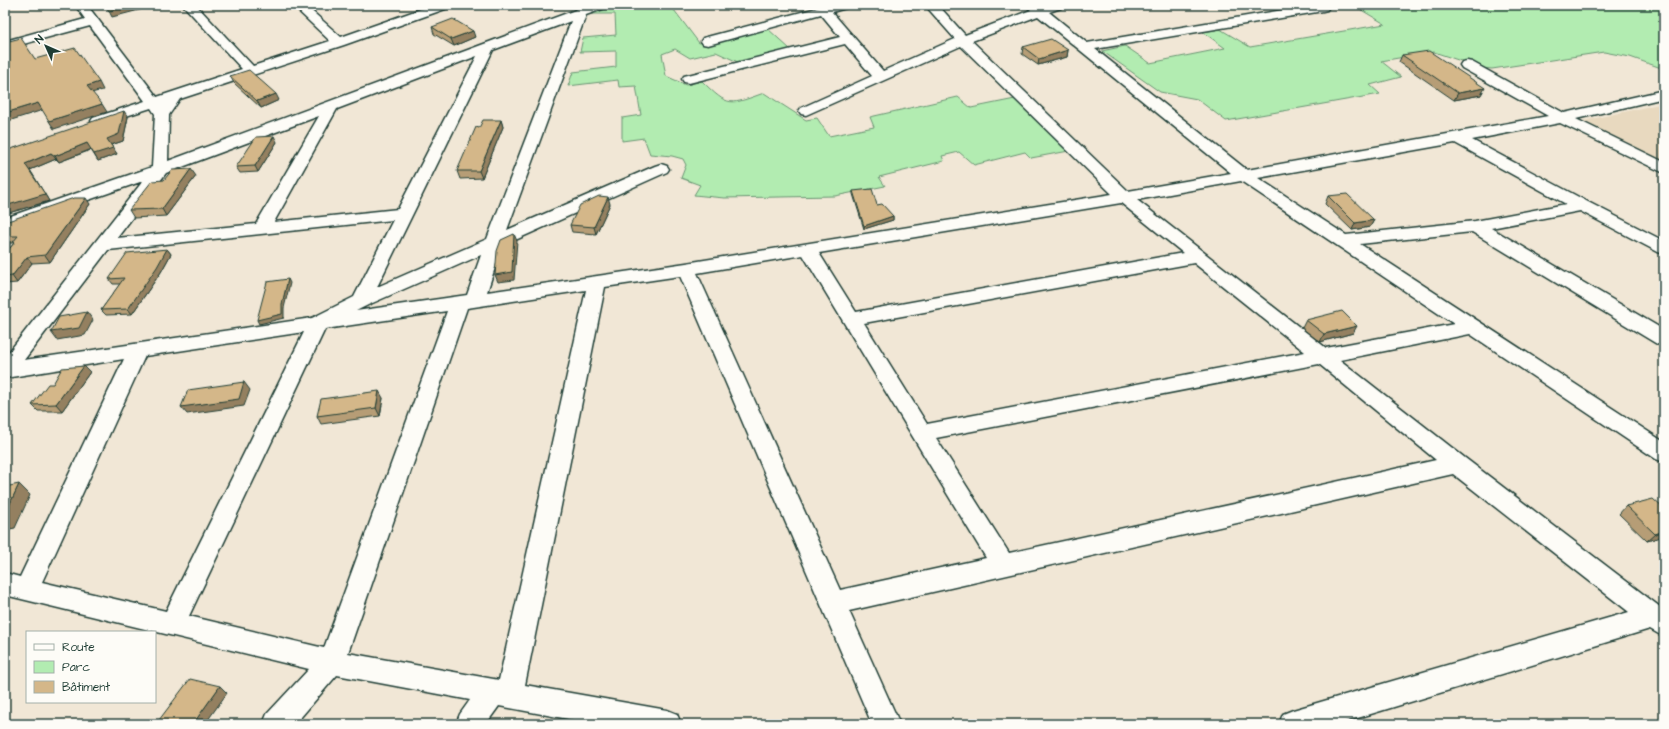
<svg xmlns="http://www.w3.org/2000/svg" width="1669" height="729" viewBox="0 0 1669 729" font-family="'Architects Daughter',sans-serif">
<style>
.built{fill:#e8d9bf}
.green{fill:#b2ecb1;stroke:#689472}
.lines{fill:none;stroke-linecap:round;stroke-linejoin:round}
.street-casing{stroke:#1f3d34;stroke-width:3}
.street{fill:#fdfcf7;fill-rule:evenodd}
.wall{fill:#b69d76;stroke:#1f3d34}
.shaded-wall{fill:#948060;stroke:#1f3d34}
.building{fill:#d4b789;stroke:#1f3d34}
</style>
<rect width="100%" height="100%" fill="#f1e7d6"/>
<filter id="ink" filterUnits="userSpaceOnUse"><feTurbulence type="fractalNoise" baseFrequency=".025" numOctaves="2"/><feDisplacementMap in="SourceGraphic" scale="8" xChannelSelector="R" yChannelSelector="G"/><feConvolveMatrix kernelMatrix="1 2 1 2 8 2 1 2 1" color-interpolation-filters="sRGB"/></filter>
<g filter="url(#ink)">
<!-- built -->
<path class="built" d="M1664 103V161L1583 121Z"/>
<!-- green -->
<path class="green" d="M612 5H660L661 8 671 6 699 43 767 28 791 50 740 63 716 52 690 58 675 49 662 54 666 76 686 85 702 81C729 108 730 105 764 93L806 120 817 118 829 136 874 127 870 117 958 97 971 108 1015 99 1069 151 1031 158 1025 152 974 165 959 152 942 156 944 161 879 177 885 186 835 196 724 198 694 195 700 185 681 178 686 165 683 159 672 156 650 154 644 138 622 141V118L641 115 636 86 619 87 618 80 568 86 573 72 616 67V51L580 52 583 38 616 35 615 14H588Z
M1353 5H1664V69L1630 57 1604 52 1492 69 1482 68 1434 52 1381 61 1401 77 1370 85 1380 94 1226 121 1197 99 1160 92 1102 51 1125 46 1150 63 1225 48 1203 32 1220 29 1250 47 1385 24Z"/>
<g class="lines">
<defs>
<path id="street" d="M75 5H87L157 97 242 69 183 5H196L253 66 330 41 292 5H305L341 37 432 5H450L448 8 344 45 180 99 169 115 168 161 589 5H607L605 8 586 15 507 230 655 166 661 164 667 166 669 169 667 172 502 246 487 292 686 263 1112 194 961 46 806 115 801 114 799 111 801 108 872 76 845 44 689 83 684 82 682 79 684 76 840 37 821 14 708 45 703 44 701 41 703 38 828 5H848L846 8 832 12 883 71 955 39 925 5H938L965 35 1031 10 1026 5H1040L1042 6 1063 5 1061 8 1049 12 1087 43 1313 5H1328L1329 7 1327 10 1323 11 1095 49 1247 170 1548 116 1462 68 1460 65 1462 62 1467 61 1472 62 1564 113 1664 90V98L1576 119 1664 162V173L1560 123 1472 140 1588 202 1664 241V254L1658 252 1580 211 1491 228 1664 330V346L1657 344 1472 232 1360 244 1664 442V462L1656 459 1470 334 1340 360 1465 458 1664 610V637L1650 629 1338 724H1279L1283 714 1293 710 1629 612 1453 474 849 611 900 724H872L680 276 605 287 525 685 667 710 677 714 681 724H595L499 706 486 724H456L460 714 470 700 337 675 295 724H263L267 714 309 669 5 595V573L20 577 124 359 5 378V357L143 181 5 229V218L152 167 155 114 151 108 98 125 93 124 91 121 93 118 145 101 90 26 5 49V41L85 19ZM1038 16 1231 173 1128 191 972 41ZM571 21 487 239 377 287 493 50ZM477 56 398 209 274 222 337 109ZM319 116 256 224 117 238 166 173ZM1455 143 1566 204 1475 221 1346 235 1258 178ZM1241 181 1454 324 1326 348 1137 200ZM1121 203 1183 253 856 312 819 253ZM393 220 354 297 312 318 24 360 108 250ZM481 255 467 295 356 311 368 305ZM803 255 986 558 840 590 697 273ZM1194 263 1305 352 927 424 864 323ZM586 290 499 680 348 653 467 308ZM447 311 324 648 189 616 325 329ZM304 332 166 611 42 582 145 356ZM1319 364 1436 460 1009 553 936 438Z"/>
</defs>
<!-- street casing -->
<use href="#street" class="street-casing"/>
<!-- street -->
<use href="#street" class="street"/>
</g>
<!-- wall -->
<path class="wall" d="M432 27 475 37 454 46 434 34Z
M1023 47 1068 50 1067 57 1038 65 1022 54Z
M1402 55 1481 95 1454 100 1399 62Z
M230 76 279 100 261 108 234 83Z
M128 117 123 141 111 145 117 154 98 161 91 150 59 162 56 159 30 170 49 201 5 214V151Z
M501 120 503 127 482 178 460 179 457 171Z
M277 142 258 172 240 173 236 167Z
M196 176 166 216 134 218 129 210 164 180Z
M853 191 877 205 893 216V220L864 229 853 194Z
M1328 196 1374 220 1370 227 1352 230 1325 204Z
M90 204 50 262 32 263 17 283 5 284V254L14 243H5V222Z
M610 204 596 234 572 232 570 225Z
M167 249 171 254 161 272 132 314 106 315 101 310 120 284H113L109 279Z
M1306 320 1353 333 1320 342 1302 328Z
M90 372 62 411H38L32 405 53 384Z
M383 398 380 416 321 424 317 416Z
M1626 506 1664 509V536L1647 541 1619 514Z"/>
<!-- shaded-wall -->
<path class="shaded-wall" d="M131 5H141L143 9 112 17 109 11Z
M473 31 475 37 454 46 451 39Z
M1068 50 1067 57 1038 65 1039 59Z
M99 82 103 90 91 93 87 86Z
M1485 88 1481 95 1454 100 1458 93Z
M276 94 279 100 261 108 257 101Z
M38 103 43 110 5 122V113Z
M102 104 107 112 54 129 49 121Z
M124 111 128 117 123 141 111 145 117 154 98 161 94 154 107 139Z
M501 120 503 127 482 178 479 171Z
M274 136 277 142 258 172 255 166Z
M87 143 92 149 59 162 55 156Z
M51 153 56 159 30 170 49 201 5 214V206L25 164Z
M191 169 196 176 166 216 162 209Z
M608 197 610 204 596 234 594 227Z
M86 198 90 204 50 262 45 255Z
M893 216V220L864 229V226Z
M1374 220 1370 227 1352 230 1355 223Z
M514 234 517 241 514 280 498 282 495 275Z
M167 249 171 254 161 272 132 314 128 309Z
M27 257 32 263 17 283 12 276Z
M288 279 290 283 284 308V318L259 324 257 320 282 304Z
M87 312 93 320 85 335 57 340 51 332Z
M1357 326 1353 333 1320 342 1324 334Z
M84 366 90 372 62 411 56 404Z
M244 382 250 390 244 406 187 414 181 407Z
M379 391 383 398 380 416 376 408Z
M19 484 30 495 15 528 5 530V514Z
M1664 531V536L1647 541 1655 534Z
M220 686 227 693 205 724H193Z"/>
<!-- building -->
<path class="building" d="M105 5H131L109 11Z
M453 19 473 31 451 39 432 27Z
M21 38 35 59 75 48 99 82 87 86 102 104 49 121 38 103 5 113V42Z
M1051 39 1068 50 1039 59 1023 47Z
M1429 51 1485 88 1458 93 1402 55Z
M249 70 276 94 257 101 230 76Z
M124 111 119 134 107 139 113 148 94 154 87 143 55 156 51 153 25 164 45 194 5 206V172L6 171H5V151Z
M483 120H501L479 171H457L476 127 479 128Z
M274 136 255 166 236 167 256 137Z
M191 169 162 209 129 210 152 181 164 180 172 170Z
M872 189 877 205 882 204 893 216 864 226 853 191Z
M1347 194 1374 220 1355 223 1328 196Z
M599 196 608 197 594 227 570 225 580 205Z
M74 198H86L45 255 27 257 12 276 5 277V254L15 242H13L18 236H5V222Z
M514 234 512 272 495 275 497 251 501 240Z
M167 249 157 267 128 309 101 310 124 278 109 279 127 253Z
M288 279 282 304V314L257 320 267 282Z
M1342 311 1357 326 1324 334 1306 320Z
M87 312 79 328 51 332 59 317Z
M84 366 56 404 32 405 48 384H53L62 368Z
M244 382 239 399 181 407 188 390Z
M379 391 376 408 317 416 321 399Z
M19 484 5 514V487Z
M1653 499 1664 509V531L1655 534 1626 506Z
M190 679 220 686 193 724H156Z
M376 721 381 724H373Z"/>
</g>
<!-- margin -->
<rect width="1669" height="729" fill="none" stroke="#fdfcf7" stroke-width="20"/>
<rect x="10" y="10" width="1649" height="709" fill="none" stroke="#1f3d34" stroke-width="1.5" filter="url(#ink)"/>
<!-- legend -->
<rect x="26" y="631" width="130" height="72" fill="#fdfcf7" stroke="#a4b0a9"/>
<rect x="34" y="644" width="20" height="6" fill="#fdfcf7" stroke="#a4b0a9"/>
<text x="62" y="651" font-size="12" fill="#1f3d34">Route</text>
<rect x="34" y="661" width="20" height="12" fill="#b2ecb1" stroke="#a4b0a9"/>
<text x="62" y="671" font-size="12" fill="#1f3d34">Parc</text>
<rect x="34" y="681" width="20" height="12" fill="#d4b789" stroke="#a4b0a9"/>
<text x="62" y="691" font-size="12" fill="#1f3d34">Bâtiment</text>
<!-- north arrow -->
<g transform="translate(46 46) rotate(315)" stroke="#fdfcf7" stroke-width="3" paint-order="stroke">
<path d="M0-3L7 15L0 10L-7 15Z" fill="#1f3d34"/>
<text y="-6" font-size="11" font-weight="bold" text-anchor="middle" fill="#1f3d34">N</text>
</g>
</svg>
